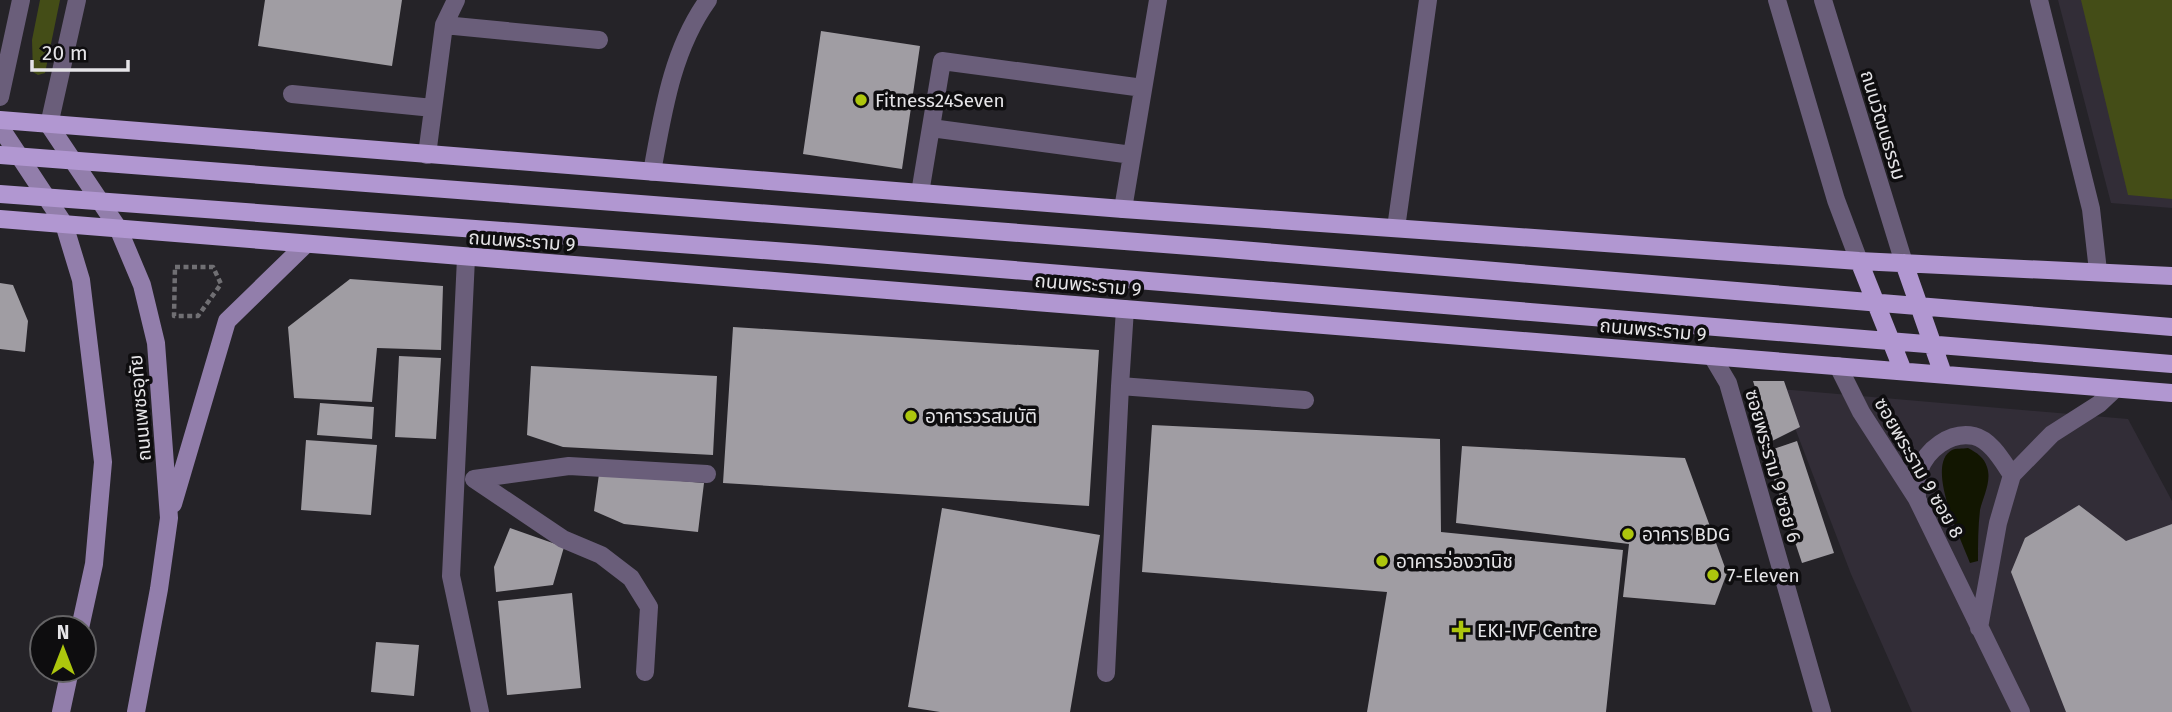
<svg xmlns="http://www.w3.org/2000/svg" width="2172" height="712" viewBox="0 0 2172 712" font-family="'Fira Sans','Noto Sans Thai',sans-serif">
<style>
.built{fill:#322d37}
.green{fill:#444d17}
.water{fill:#121601}
.building{fill:#a09da3}
.lines{fill:none;stroke-linecap:round;stroke-linejoin:round}
.path{stroke:#706f73;stroke-width:4.5;stroke-dasharray:5 3.5;stroke-linecap:butt}
.service{stroke:#6a5e7a;stroke-width:18}
.minor{stroke:#6a5e7a;stroke-width:18}
.tertiary{stroke:#6a5e7a;stroke-width:18}
.secondary{stroke:#927eab;stroke-width:18}
.primary{stroke:#b197d1;stroke-width:18}
.poi-dot{fill:#adc60d;stroke:#0e0d0f;stroke-width:2.5}
.labels{text-anchor:middle;dominant-baseline:central;stroke-width:7;stroke-linejoin:round;paint-order:stroke}
.poi-label{font-size:19px;fill:#e5e4e7;stroke:#0e0d0f;text-anchor:start}
.street-label{font-size:19px;fill:#e5e4e7;stroke:#0e0d0f}
</style>
<rect width="100%" height="100%" fill="#252328"/>
<!-- built -->
<path class="built" d="M2058 0H2172V208L2111 203Z
M1780 389 2128 419 2172 501V712H1912L1851 574Z"/>
<!-- green -->
<path class="green" d="M40 0H60L45 73 38 75 33 72 32 40Z
M2081 0H2172V199L2128 195Z"/>
<!-- water -->
<path class="water" d="M1968 448C1977 453 1984 457 1987 467 1992 481 1983 497 1980 510 1978 527 1978 544 1978 561L1970 563C1962 541 1924 465 1952 450 1955 448 1963 449 1968 448Z"/>
<!-- building -->
<path class="building" d="M265 0H402L392 66 258 46Z
M821 31 920 46 902 169 803 154Z
M350 279 443 286 441 350 377 348 372 402 294 398 288 327Z
M0 283 13 285 28 321 25 352 0 349Z
M733 327 1099 350 1089 506 723 483Z
M399 356 441 358 436 439 395 437Z
M531 366 717 376 713 455 563 447 527 435Z
M1753 381H1784L1800 427 1772 441Z
M320 403 374 407 372 439 317 435Z
M1152 425 1440 439 1441 532 1623 550 1606 712H1367L1387 592 1142 572Z
M306 440 377 445 371 515 301 510Z
M1797 441 1834 553 1802 563 1765 452Z
M1462 446 1685 458 1727 573 1715 605 1623 597 1629 544 1456 523Z
M599 474 704 483 698 532 624 524 594 511Z
M2079 505 2126 541 2172 524V712H2066L2011 572 2025 538Z
M942 508 1100 535 1070 712H940L908 707Z
M510 528 564 547 553 585 496 592 494 567Z
M572 593 581 688 507 695 498 601Z
M376 642 419 645 414 696 371 692Z"/>
<g class="lines">
<!-- path -->
<path class="path" d="M175 267H213L221 284 198 316H174Z"/>
<!-- service -->
<path class="service" d="M2039 0 2091 209 2098 271
M444 25 599 40
M292 94 433 108
M931 128 1132 155
M427 155 444 25 456 0
M652 172C663 112 672 50 708 0
M920 193 942 61 1143 88
M1123 209 1158 0
M1396 228 1428 0
M1125 309 1120 386 1305 400
M645 672 649 607 631 578 601 555 563 539 474 479 569 466 707 474
M1106 673 1120 386"/>
<!-- minor -->
<path class="minor" d="M0 97 21 0
M49 125 77 0
M466 258 451 576 480 712
M1712 356 1728 383 1822 712
M1838 366 1861 412 1917 499 2021 712
M1917 499C1917 490 1916 479 1919 471 1926 450 1950 431 1974 436 1991 440 2003 462 2012 475
M1979 628 1998 523 2012 475 2052 434 2099 404 2115 389"/>
<!-- tertiary -->
<path class="tertiary" d="M1777 0 1836 200 1859 261
M1823 0 1904 263"/>
<!-- secondary -->
<path class="secondary" d="M49 125 118 228 142 285 156 343 169 518 159 589 136 712
M0 127 64 224 81 280 103 462 94 564 80 628
M173 504 227 321 306 244
M61 712 70 670"/>
<!-- primary -->
<path class="primary" d="M0 120 1123 209 1859 261 2172 276
M0 155 1216 248 2172 327
M0 194 816 254 2172 364
M0 219 2172 393
M1859 261 1903 371
M1904 263 1943 374"/>
</g>
<!-- markers -->
<g class="poi-dot">
<circle cx="861" cy="100" r="7"/>
<circle cx="911" cy="416" r="7"/>
<circle cx="1628" cy="534" r="7"/>
<circle cx="1382" cy="561" r="7"/>
<circle cx="1713" cy="575" r="7"/>
<path d="M1457.5 619.5h7v7h7v7h-7v7h-7v-7h-7v-7h7z"/>
</g>
<g class="labels">
<!-- poi labels -->
<g class="poi-label">
<text x="875" y="100">Fitness24Seven</text>
<text x="925" y="416">อาคารวรสมบัติ</text>
<text x="1642" y="534">อาคาร BDG</text>
<text x="1396" y="561">อาคารว่องวานิช</text>
<text x="1727" y="575">7-Eleven</text>
<text x="1477" y="630">EKI-IVF Centre</text>
</g>
<!-- street labels -->
<g class="street-label">
<text transform="translate(1883 125) rotate(73)">ถนนวัฒนธรรม</text>
<text transform="translate(522 241) rotate(4)">ถนนพระราม 9</text>
<text transform="translate(1088 285) rotate(5)">ถนนพระราม 9</text>
<text transform="translate(1653 330) rotate(5)">ถนนพระราม 9</text>
<text transform="translate(140 408) rotate(-95)">ถนนเพชรอุทัย</text>
<text transform="translate(1773 466) rotate(74)">ซอยพระราม 9 ซอย 6</text>
<text transform="translate(1919 468) rotate(60)">ซอยพระราม 9 ซอย 8</text>
</g>
</g>
<!-- north arrow -->
<g transform="translate(63 649)"><circle r="33" fill="#0e0d0f" stroke="#646365" stroke-width="2"/>
<path d="M0-5L12 26L0 18L-12 26Z" fill="#adc60d"/>
<text y="-10" font-size="19" font-weight="bold" text-anchor="middle" fill="#e5e4e7">N</text>
</g>
<!-- scale -->
<path d="M32 60v10h96v-10" fill="none" stroke="#e5e4e7" stroke-width="3.5"/>
<text x="42" y="60" font-size="21" fill="#e5e4e7" stroke="#0e0d0f" stroke-width="5" paint-order="stroke">20 m</text>
</svg>
